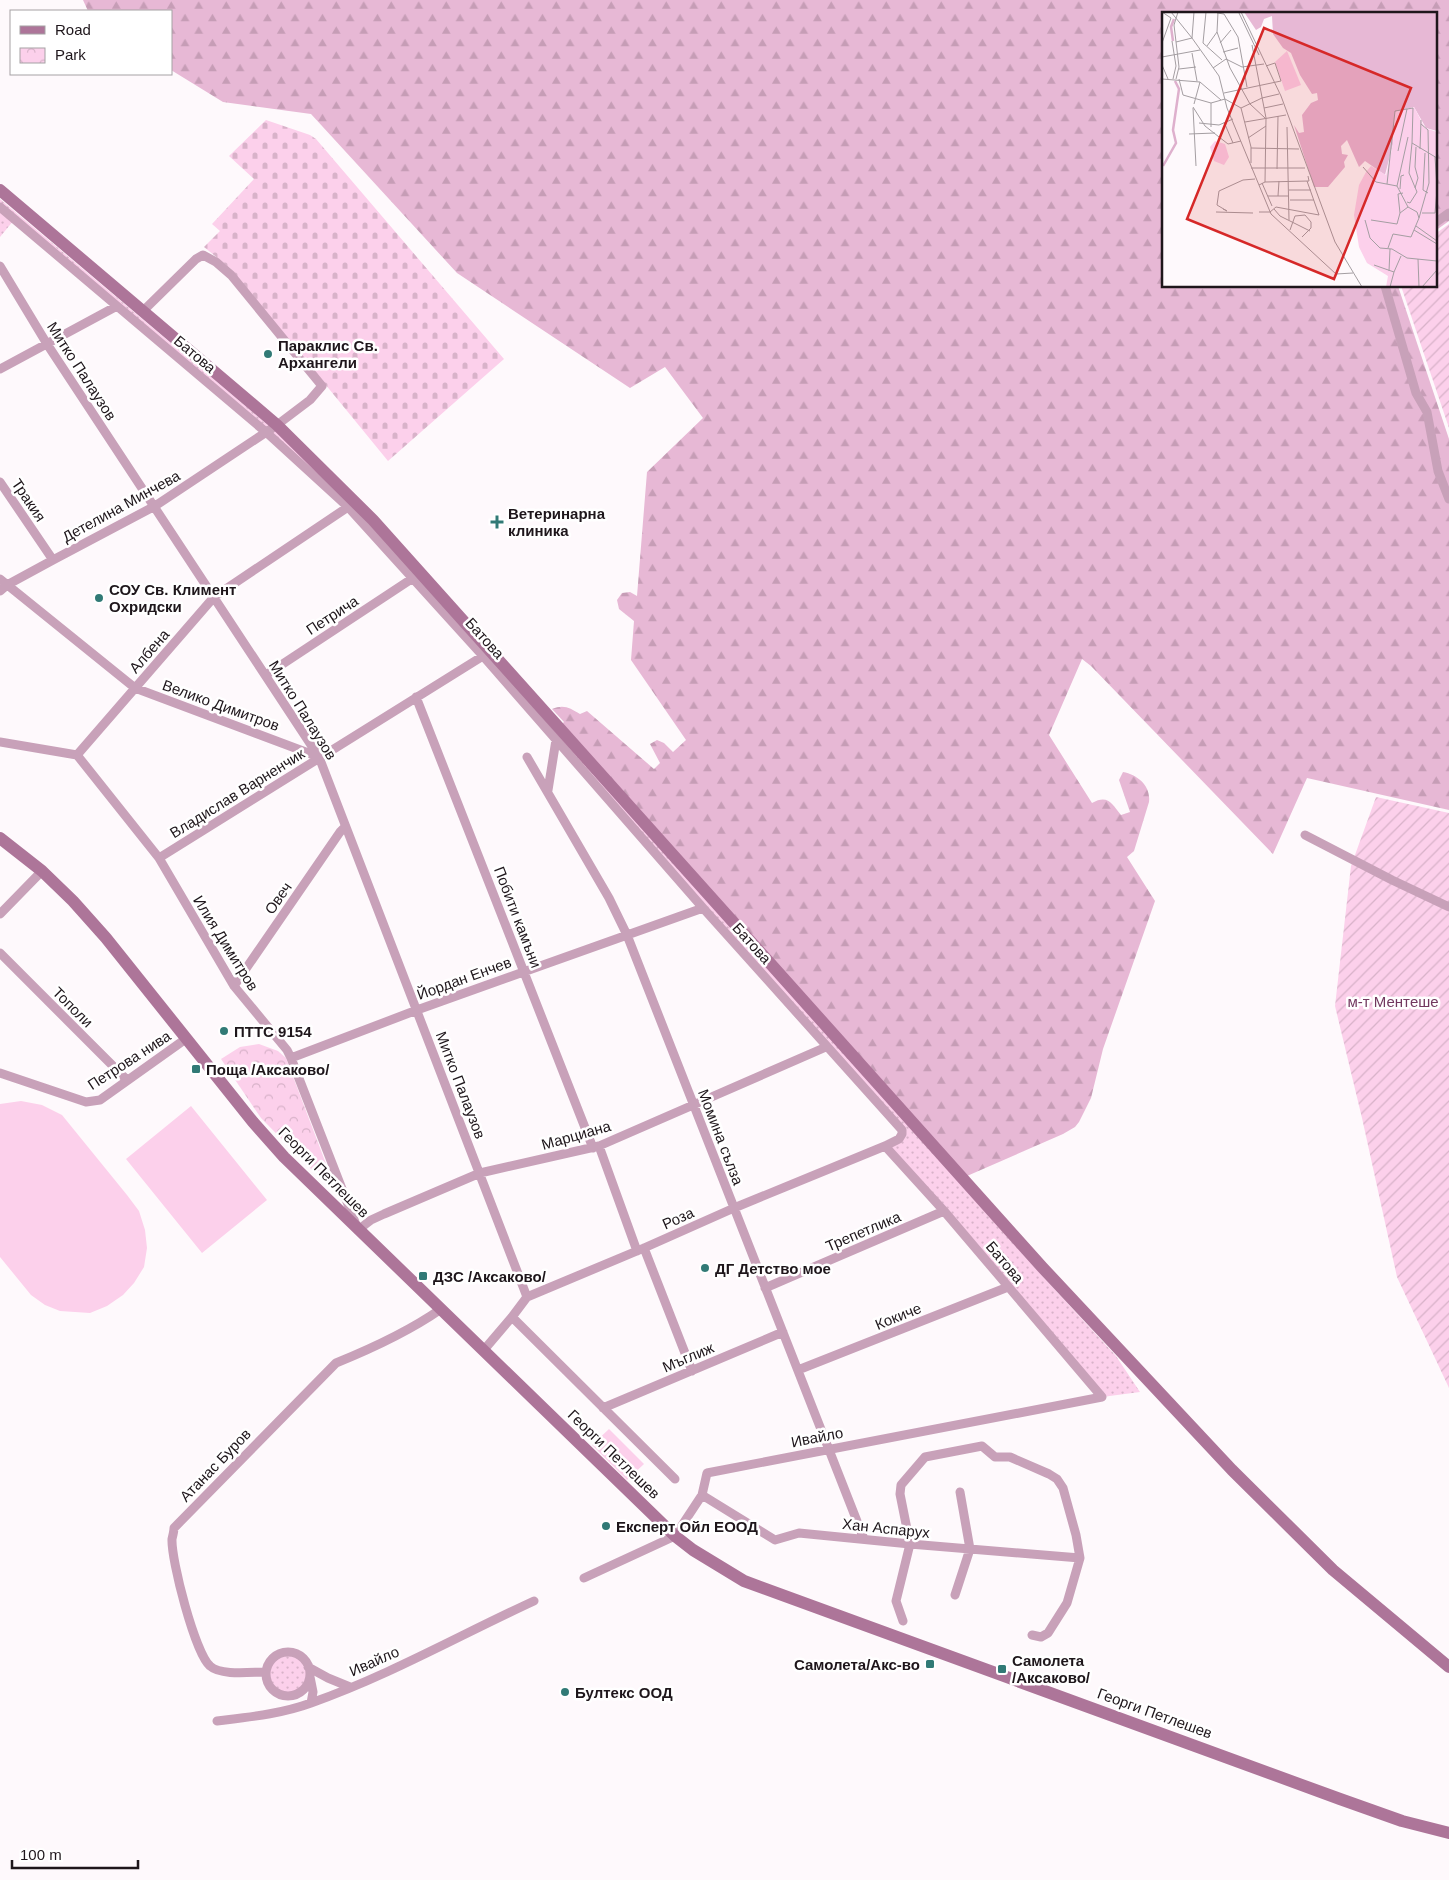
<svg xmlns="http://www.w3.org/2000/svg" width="1449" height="1880" viewBox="0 0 1449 1880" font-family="Arial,sans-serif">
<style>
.grass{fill:url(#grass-dots)}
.forest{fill:url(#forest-firs)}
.cemetery{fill:url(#cemetery-stones)}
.park{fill:url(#park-crowns)}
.garden{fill:url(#garden-furrows)}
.pitch{fill:#fcd0eb}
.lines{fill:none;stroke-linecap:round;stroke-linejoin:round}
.street{stroke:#c8a1b9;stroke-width:9}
.secondary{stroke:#ad7599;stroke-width:12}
.poi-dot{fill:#317a76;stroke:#fff;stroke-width:2}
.labels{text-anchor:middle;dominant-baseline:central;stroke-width:5;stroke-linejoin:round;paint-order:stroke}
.poi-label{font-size:15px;font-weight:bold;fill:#1e161b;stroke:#fff;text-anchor:start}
.street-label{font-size:15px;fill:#1e161b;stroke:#fff}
.park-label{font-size:15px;fill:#72385f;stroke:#fff}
.inset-river{fill:none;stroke:#deb0cd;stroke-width:2.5}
.inset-road{fill:none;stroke:#a49ea2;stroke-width:1}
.view{fill:#d62828;fill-opacity:0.15;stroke:#d62828;stroke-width:2.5}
.inset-edge{fill:none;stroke:#1e161b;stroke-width:2.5}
</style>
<defs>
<pattern id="grass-dots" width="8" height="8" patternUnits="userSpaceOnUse" patternTransform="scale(1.25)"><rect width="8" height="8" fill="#fcd0eb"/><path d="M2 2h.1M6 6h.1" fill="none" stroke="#d8b2c9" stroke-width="1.8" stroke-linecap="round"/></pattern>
<pattern id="forest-firs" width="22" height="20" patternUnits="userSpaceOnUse" patternTransform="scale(1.25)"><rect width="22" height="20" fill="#e7b8d5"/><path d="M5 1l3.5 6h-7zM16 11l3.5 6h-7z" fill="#c69db6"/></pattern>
<pattern id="cemetery-stones" width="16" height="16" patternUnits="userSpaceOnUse" patternTransform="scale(1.25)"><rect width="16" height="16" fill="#fcd0eb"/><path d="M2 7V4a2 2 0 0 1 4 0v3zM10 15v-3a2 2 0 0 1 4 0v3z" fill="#d8b2c9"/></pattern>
<pattern id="park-crowns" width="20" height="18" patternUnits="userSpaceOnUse" patternTransform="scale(1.25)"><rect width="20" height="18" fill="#fcd0eb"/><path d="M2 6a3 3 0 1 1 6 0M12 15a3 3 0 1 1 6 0" fill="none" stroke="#d8b2c9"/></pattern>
<pattern id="garden-furrows" width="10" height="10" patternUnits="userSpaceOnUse" patternTransform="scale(1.25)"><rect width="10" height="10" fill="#fcd0eb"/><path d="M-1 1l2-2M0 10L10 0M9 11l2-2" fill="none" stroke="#d8b2c9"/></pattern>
</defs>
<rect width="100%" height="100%" fill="#fef9fc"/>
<!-- grass -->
<path class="grass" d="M0 199 276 432 362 512 1046 1280 1116 1356 1140 1392 1102 1397 885 1146 902 1134 348 507 14 220 0 237Z
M266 1674a22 22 0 1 1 44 0a22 22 0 1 1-44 0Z"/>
<!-- forest -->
<path class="forest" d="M83 0H1449V221L1435 231V14H1163V286H1398L1449 439V810L1307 778 1273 854 1091 666 1082 659 1049 735 1092 803C1108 794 1112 804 1121 815L1130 812 1119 780 1123 772C1138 775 1151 786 1149 802L1134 851 1127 857 1155 901 1103 1049 1091 1098 1079 1122 1075 1127 1063 1134 967 1176 562 724 564 722 552 709C564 704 570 708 580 714L587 711 654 769 660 763 650 744 657 740 664 743 673 752 686 740 631 660 634 621 619 609 617 600 622 593 630 592 637 596 647 472 703 418 665 367 630 388 457 273 311 114 223 102 171 70V11H88Z"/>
<!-- cemetery -->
<path class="cemetery" d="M266 120 310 135 316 139 504 359 388 461 231 269 204 247 220 231 212 224 254 179 229 156Z"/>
<!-- park -->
<path class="park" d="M259 1044 278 1051 286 1058 328 1169 314 1172 261 1118 221 1059 240 1047Z"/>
<!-- garden -->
<path class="garden" d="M1449 224V428L1401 286H1435V234Z
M1376 797 1449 813V1388L1397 1277 1362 1118 1335 1006 1351 866Z"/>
<!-- pitch -->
<path class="pitch" d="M21 1101 42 1105 62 1115 127 1195 139 1211 145 1230 147 1248 144 1267 134 1283 123 1295 107 1306 90 1313 60 1311 45 1305 31 1295 0 1257V1104Z
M191 1106 267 1200 202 1253 126 1159Z
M609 1429 644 1464 627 1480 592 1445Z"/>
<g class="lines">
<!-- street -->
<path class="street" d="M0 207 267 433 348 507 483 656 703 908 902 1130V1134L899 1139 885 1146 734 1208 644 1248 527 1297 512 1317 483 1351
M1435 223 1449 213
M0 266 47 344 319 757 527 1297
M1385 286 1416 393 1427 412 1438 471 1449 499
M0 369 117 306
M0 482 53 560
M0 579 135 688 319 757
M0 591 7 585 53 560 155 506 277 425 310 400 322 386 231 275 216 262 203 255 196 259 143 311
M266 675 413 578
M416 697 593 1148
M0 742 77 755 159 858 234 986 287 1050 291 1058 358 1230 371 1220 384 1214 480 1173 599 1146 826 1047
M77 755 214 597 348 507
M527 757 609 898 627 935 864 1539
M548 790 556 740
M1305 835 1392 880 1449 907
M159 858 483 656
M0 914 42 871
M0 953 127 1080
M234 986 340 832 345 827
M291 1058 417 1010 703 908
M0 1073 86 1102 100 1100 187 1038
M599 1146 637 1251
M644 1248 692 1371
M765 1288 944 1211
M512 1317 675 1479
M798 1370 1008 1287
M603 1408 783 1332
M702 1495 775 1540 799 1533 910 1544 1080 1558
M584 1578 675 1536 702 1495 707 1473 1102 1397 944 1211 885 1146
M955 1595 970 1549 960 1492
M903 1621 896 1601 910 1544 900 1494 901 1485 925 1457 982 1446 995 1457H1010L1049 1474 1057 1479 1063 1488 1076 1535 1080 1558 1067 1603 1048 1633 1041 1637 1032 1635
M266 1674a22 22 0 1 1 44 0a22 22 0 1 1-44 0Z
M308 1667 328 1678 350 1687
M266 1672C251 1672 221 1676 210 1666 195 1653 171 1560 172 1539 173 1535 174 1531 174 1528L336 1363C373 1348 408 1332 441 1309
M310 1677 313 1692 311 1703
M217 1721C249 1717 281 1714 311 1703 388 1676 460 1635 534 1601"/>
<!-- secondary -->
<path class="secondary" d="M0 190 277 425 373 520 1042 1267 1232 1470 1333 1570 1449 1667
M0 838 42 871 73 901 106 938 253 1122 284 1157 675 1536 693 1550 744 1581 1340 1799 1402 1821 1449 1833"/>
</g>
<!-- markers -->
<g class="poi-dot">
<circle cx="268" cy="354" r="5"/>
<path d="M494.5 514.5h5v5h5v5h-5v5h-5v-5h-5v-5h5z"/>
<circle cx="99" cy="598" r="5"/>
<circle cx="224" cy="1031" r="5"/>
<rect x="191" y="1064" width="10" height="10" rx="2.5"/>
<circle cx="705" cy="1268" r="5"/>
<rect x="418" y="1271" width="10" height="10" rx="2.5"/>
<circle cx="606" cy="1526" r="5"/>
<rect x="925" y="1659" width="10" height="10" rx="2.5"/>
<rect x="997" y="1664" width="10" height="10" rx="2.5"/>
<circle cx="565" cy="1692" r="5"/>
</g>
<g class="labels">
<!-- poi labels -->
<g class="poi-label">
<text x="278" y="345">Параклис Св.<tspan x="278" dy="17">Архангели</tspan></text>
<text x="508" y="513">Ветеринарна<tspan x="508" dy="17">клиника</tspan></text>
<text x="109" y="589">СОУ Св. Климент<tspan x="109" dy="17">Охридски</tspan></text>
<text x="234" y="1031">ПТТС 9154</text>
<text x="206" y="1069">Поща /Аксаково/</text>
<text x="715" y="1268">ДГ Детство мое</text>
<text x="433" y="1276">ДЗС /Аксаково/</text>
<text x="616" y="1526">Експерт Ойл ЕООД</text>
<text x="1012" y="1660">Самолета<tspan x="1012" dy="17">/Аксаково/</tspan></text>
<text x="920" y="1664" text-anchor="end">Самолета/Акс-во</text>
<text x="575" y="1692">Бултекс ООД</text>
</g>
<!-- street labels -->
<g class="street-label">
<text transform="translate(195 354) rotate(40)">Батова</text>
<text transform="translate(82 371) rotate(57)">Митко Палаузов</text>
<text transform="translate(29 500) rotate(56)">Тракия</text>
<text transform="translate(121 506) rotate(-29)">Детелина Минчева</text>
<text transform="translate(332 615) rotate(-33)">Петрича</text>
<text transform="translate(485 638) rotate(48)">Батова</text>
<text transform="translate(149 651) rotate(-49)">Албена</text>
<text transform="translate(221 705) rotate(20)">Велико Димитров</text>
<text transform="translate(303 710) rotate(58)">Митко Палаузов</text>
<text transform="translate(237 793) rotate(-32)">Владислав Варненчик</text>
<text transform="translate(278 898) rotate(-55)">Овеч</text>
<text transform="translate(518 917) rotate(69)">Побити камъни</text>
<text transform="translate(226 943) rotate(58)">Илия Димитров</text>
<text transform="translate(752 943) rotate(48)">Батова</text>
<text transform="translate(464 978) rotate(-20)">Йордан Енчев</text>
<text transform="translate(73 1007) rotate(45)">Тополи</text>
<text transform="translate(129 1060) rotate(-33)">Петрова нива</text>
<text transform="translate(461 1085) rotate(69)">Митко Палаузов</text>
<text transform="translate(576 1135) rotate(-16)">Марциана</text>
<text transform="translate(721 1137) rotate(69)">Момина сълза</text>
<text transform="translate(324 1172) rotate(45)">Георги Петлешев</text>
<text transform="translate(678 1218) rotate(-24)">Роза</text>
<text transform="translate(863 1231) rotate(-23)">Трепетлика</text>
<text transform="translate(1005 1262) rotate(50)">Батова</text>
<text transform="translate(898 1316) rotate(-22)">Кокиче</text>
<text transform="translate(688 1357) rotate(-23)">Мъглиж</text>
<text transform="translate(817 1437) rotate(-11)">Ивайло</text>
<text transform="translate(614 1454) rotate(44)">Георги Петлешев</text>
<text transform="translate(215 1465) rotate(-46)">Атанас Буров</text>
<text transform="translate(886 1528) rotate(6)">Хан Аспарух</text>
<text transform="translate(374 1661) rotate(-24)">Ивайло</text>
<text transform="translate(1155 1713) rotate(20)">Георги Петлешев</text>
</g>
<!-- park labels -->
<g class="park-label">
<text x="1393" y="1001">м-т Ментeше</text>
</g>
</g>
<!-- overview -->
<g transform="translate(1162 12)">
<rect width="275" height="275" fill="#fef9fc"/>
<path d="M82 0H275V119L264 116 252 95 233 100 231 132 223 163 203 149 197 155 185 128 179 134 180 142 186 143 182 150 183 155 166 175H152L132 113 137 121 142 120 140 103 149 91 156 88 155 81 150 82 138 63 129 41 121 36 111 22 110 4 102 7 99 15 94 18Z" fill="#e7b8d5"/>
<path d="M125 39 139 73 123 79 113 50Z" fill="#fcd0eb"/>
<path d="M252 95 263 116 275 120V275H224L226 264 205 251 197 235 192 203 197 173 204 160 209 154 224 163 231 132 233 100Z" fill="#fcd0eb"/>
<path d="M53 129 63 132 67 145 62 153 52 149 48 135Z" fill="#fcd0eb"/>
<path class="inset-river" d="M11 29 9 15 12 7M1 154 14 131 11 118 17 77 13 69"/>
<path class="inset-road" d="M9 0 30 26 14 30M32 0 30 26 57 64 65 96 109 202 174 262 191 261M44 0 41 31 60 48M56 0 55 20 68 56 88 92 103 106M79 0 119 84 173 230 200 275M55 1 62 2 76 25 85 75M77 1 97 43M10 29 14 54 11 67M0 31 9 6 0 0M58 31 69 18M90 33 104 106 103 170M45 34 55 20M61 40 76 36M30 41 35 69M0 45 38 38M0 53 6 67M51 56 64 47 80 55 102 52M17 57 34 55M0 67 38 70 59 88M14 67 17 55 12 13 16 0M17 67 21 83 49 91 63 87 79 96 89 135V151M62 81 119 69 113 51 104 54M49 91V115M32 92 38 70M31 95 43 114 66 132 79 129M31 96 34 154M79 96 100 86 117 82M102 96 121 92M62 110 71 131M83 110 124 103M37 111 57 113 71 107M125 115 127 208M27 122 53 121M86 126 104 114M89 136 137 137M258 137 259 108M236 139 245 97M263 141 261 178 266 181M273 145 275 175M201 155 214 170 235 174M89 156H143M115 157 116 104M100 171 110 194M225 172 233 99 251 96 250 131 275 146M97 173 103 170 147 169 146 164M253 176 256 166 253 155 254 135M238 177 239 164 242 163M127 178H149M106 184H127M116 184 117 169M128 188H152M245 190 248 191 255 180 247 161 250 131M61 197 65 199 55 193 57 179 81 168 93 167M112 197 118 204 148 219M54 200 91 201M97 200H108L114 195 157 203 145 169M238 201 236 182 241 181M260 201H273L275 178M257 206 267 171 266 118 259 112M203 208 208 226 218 236 230 237 245 246 275 249M209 208 235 212 238 201 246 195M254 214 275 229M128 218 133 204 143 203 149 210V216L140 225M252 218 275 232M226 236 231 222 249 225 257 206 255 200 246 195 235 174 246 125M256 247 257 275M212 253 232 260 228 275M227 259 228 237M232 260 239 244M260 275 275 258"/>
<path class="view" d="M102 16 249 76 172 267 25 207Z"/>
<rect width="275" height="275" class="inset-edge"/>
</g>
<!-- legend -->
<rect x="10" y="10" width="162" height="65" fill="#ffffff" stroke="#a5a2a4"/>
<rect x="20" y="26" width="25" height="8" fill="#ad7599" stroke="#a5a2a4"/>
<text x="55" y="35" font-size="15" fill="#1e161b">Road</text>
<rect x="20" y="48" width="25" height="15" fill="url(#park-crowns)" stroke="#a5a2a4"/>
<text x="55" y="60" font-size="15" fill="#1e161b">Park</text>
<!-- scale -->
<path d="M12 1860v8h126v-8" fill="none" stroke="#1e161b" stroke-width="2.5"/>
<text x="20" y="1860" font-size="15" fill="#1e161b" stroke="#ffffff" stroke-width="4" paint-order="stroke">100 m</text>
</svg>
